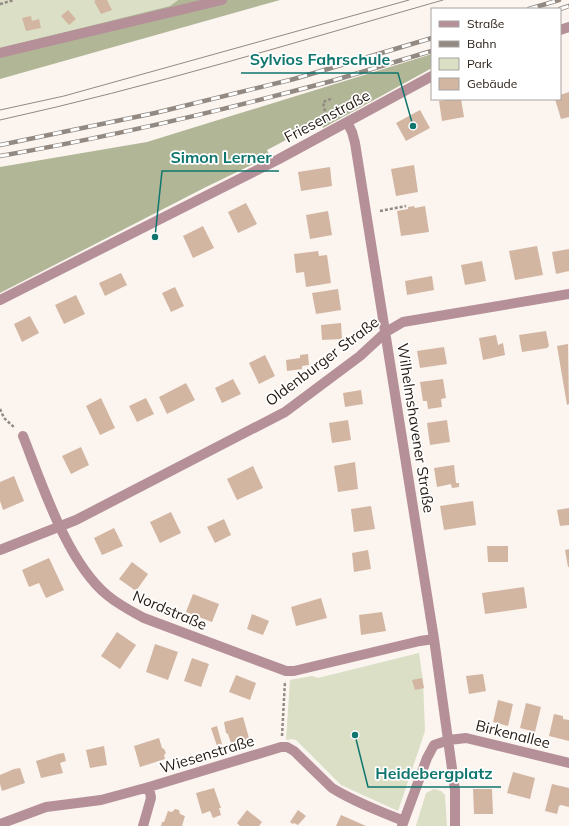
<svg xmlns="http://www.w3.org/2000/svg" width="569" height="826" viewBox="0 0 569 826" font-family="Mulish,sans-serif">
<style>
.green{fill:#dadfc5}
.forest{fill:#b1b697}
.building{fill:#d2b6a2}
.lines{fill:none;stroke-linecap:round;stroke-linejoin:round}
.path{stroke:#938a83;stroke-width:2.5;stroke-dasharray:3 2;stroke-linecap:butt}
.minor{stroke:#b59098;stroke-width:10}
.tram{stroke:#928982;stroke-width:1}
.rail-casing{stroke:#928982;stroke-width:4.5}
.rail{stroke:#fff;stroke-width:3;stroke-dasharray:9;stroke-linecap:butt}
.labels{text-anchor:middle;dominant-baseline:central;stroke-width:3.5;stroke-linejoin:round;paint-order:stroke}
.street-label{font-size:15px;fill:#251a11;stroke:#fff}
.leader{fill:none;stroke:#0f766e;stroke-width:1.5}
.callout-dot{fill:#0f766e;stroke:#fff;stroke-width:1.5}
.callout-label{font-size:16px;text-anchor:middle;font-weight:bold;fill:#0f766e;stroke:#fff;stroke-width:3.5;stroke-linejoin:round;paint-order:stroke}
</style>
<rect width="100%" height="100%" fill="#fbf4ef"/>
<!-- green -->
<path class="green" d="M0 0H178L170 6 0 48Z
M419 653 423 681 425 731 398 811 341 785 296 740 292 739 286 740 290 680 312 676 318 678Z
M434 789 441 791 445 795 447 826H416L426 793Z"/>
<!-- forest -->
<path class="forest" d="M178 0H280L0 79V48L170 6Z
M432 54V68L323 128 320 122 267 150 270 156 204 188 0 293V167L147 142Z"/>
<!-- building -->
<path class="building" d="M96 0H107L112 10 101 14 94 1Z
M68 10 76 19 69 25 61 16Z
M31 16 32 21 39 19 41 28 26 31 22 18Z
M569 92V117L561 119 555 99H560V95Z
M453 99H461L464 117 442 121 439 101Z
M420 110 430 128 406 141 396 123Z
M414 165 418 192 396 196 391 169Z
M330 167 332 186 301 191 298 172Z
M246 203 257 224 238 233 228 212Z
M414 206 415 208 425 206 429 232 401 236 397 211 408 209V207Z
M328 211 332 235 310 239 306 215Z
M203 226 214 248 193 258 183 236Z
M537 246 543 275 515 280 509 251Z
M569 249V271L556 274 552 252Z
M318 251 319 256 327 255 331 283 306 287 304 272 296 273 294 254Z
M482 261 486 281 465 285 461 265Z
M121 273 127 285 105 296 99 283Z
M432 276 434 290 407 295 405 281Z
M175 287 184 306 171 312 162 293Z
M338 289 341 310 316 314 312 293Z
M76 295 85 314 64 324 55 305Z
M30 316 39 333 22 342 14 324Z
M341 323 342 339 322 340 321 325Z
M546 331 549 346 547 348 522 352 519 335Z
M496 335 498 345 503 343 505 355 483 360 479 338Z
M568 344 569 404 567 405 557 346Z
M444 347 447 364 420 368 417 351Z
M308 354 309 365 302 366V369L287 371 286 360 300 358V355Z
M265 355 275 376 259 384 249 363Z
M233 379 241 394 222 403 215 388Z
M443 379 446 398 441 399 442 407 428 409 427 401H423L420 382Z
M186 383 195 400 167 414 159 397Z
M361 390 363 404 345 407 343 393Z
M101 398 115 428 100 435 86 406Z
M146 398 154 414 137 422 129 406Z
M348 420 351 440 332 443 329 423Z
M447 420 450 442 430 445 427 423Z
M81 447 89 465 71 474 62 456Z
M355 462 358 489 338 492 334 466Z
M454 465 456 483H459V487L452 488 451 484 437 487 434 468Z
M253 466 263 488 237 500 227 479Z
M14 476 24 501 3 510 0 501V482Z
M473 501 476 525 444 530 440 506Z
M371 506 375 529 354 532 351 509Z
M569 508V525L560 526 557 510Z
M171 512 181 533 160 543 150 522Z
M224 519 231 535 215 543 207 527Z
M114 528 123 546 102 555 94 538Z
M487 546H508V562H488Z
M569 549V567H568L565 550Z
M368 550 371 569 354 572 352 553Z
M49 558 64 590 46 598 39 583 29 587 22 570Z
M132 562 148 574 136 591 119 579Z
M524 587 527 608 485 614 482 593Z
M193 594 219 604 212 622 186 612Z
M321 598 327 618 296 626 291 607Z
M382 612 386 631 361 635 359 615Z
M252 614 269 621 263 635 247 629Z
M117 632 136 645 120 669 101 656Z
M155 644 178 652 168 680 146 672Z
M192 658 209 664 201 687 184 681Z
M483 674 486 691 469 694 466 676Z
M236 675 256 683 250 700 229 692Z
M422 678 424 688 415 690 412 680Z
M498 700 513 704 508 726 493 722Z
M526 703 541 707 535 732 520 728Z
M554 714 563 716V719L569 720V741L549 736Z
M243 717 249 738 248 741H245L243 740 231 743 228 734 226 733 224 722Z
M217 726 222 744 217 746 211 728Z
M159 738 162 748 164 749 166 753 164 755 165 759 140 767 134 746Z
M104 746 107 765 90 768 86 750Z
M64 753 66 761 60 763 63 773 41 778 36 761 58 754Z
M20 768 25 783 2 791 0 784V775L14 769Z
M513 772 535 778 530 799 507 793Z
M552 784 569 788V807L561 805 559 806 557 814 545 811Z
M214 788 221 808H219L221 815 213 818 210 811 202 814 196 793Z
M473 789H492L493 814H474Z
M175 809 179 810 180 814 185 816 182 826H161L162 822H164L168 811 172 812Z
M247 810 262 822 259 826H240L237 823Z
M298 810 306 816 298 825 294 823 293 824 290 822Z
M341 815 366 826H336Z"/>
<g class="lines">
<!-- path -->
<path class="path" d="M0 4 14 0
M327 121 323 102 333 98
M380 211 406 206
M0 409 4 418 15 428
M282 736 285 681"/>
<!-- minor -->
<path class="minor" d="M560 30 569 27
M0 53 222 0
M347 122 352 132 355 143 434 639 455 790V826
M0 300 279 159 432 76
M23 436C42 484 67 562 107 595 119 605 131 611 144 618L286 671H294L420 641 434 639
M0 550 76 520 285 412 360 356 386 332 403 322 569 294
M0 824 46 807 101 800 149 787 281 747H287L294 751 332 788C355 802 379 811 404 821
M143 826 151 798 149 787
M402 826 427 758 434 745 449 740 466 738 569 763"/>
<!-- tram -->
<path class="tram" d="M0 110 64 96 409 0
M0 120C150 87 296 42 443 0"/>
<defs>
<path id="rail" d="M529 9 559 0
M560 9 569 6
M0 145 155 113 294 79 432 38
M0 156C110 137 220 111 328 82 363 72 397 61 432 51"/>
</defs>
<!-- rail casing -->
<use href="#rail" class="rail-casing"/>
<!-- rail -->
<use href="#rail" class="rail"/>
</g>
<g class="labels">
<!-- street labels -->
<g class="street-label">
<text transform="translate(327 116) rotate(-28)">Friesenstraße</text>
<text transform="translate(322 361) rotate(-37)">Oldenburger Straße</text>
<text transform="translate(416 428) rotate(81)">Wilhelmshavener Straße</text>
<text transform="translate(170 610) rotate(23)">Nordstraße</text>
<text transform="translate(513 734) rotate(14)">Birkenallee</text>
<text transform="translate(207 754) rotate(-17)">Wiesenstraße</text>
</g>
</g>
<!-- callouts -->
<path class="leader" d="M413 126L398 73H241M155 237L162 171H279M355 735L368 787H501"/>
<g class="callout-dot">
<circle cx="413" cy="126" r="4"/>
<circle cx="155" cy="237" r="4"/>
<circle cx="355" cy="735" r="4"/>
</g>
<g class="callout-label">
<text x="320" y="65">Sylvios Fahrschule</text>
<text x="221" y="163">Simon Lerner</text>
<text x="434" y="779">Heidebergplatz</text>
</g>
<!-- legend -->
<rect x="431" y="8" width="130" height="92" fill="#ffffff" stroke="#a8a3a0"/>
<rect x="439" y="21" width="20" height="6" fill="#b59098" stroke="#a8a3a0"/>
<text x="467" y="28" font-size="12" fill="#251a11">Straße</text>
<rect x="439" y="41" width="20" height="6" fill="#928982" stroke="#a8a3a0"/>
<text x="467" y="48" font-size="12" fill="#251a11">Bahn</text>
<rect x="439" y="58" width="20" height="12" fill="#dadfc5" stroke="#a8a3a0"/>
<text x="467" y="68" font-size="12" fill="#251a11">Park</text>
<rect x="439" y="78" width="20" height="12" fill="#d2b6a2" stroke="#a8a3a0"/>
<text x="467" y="88" font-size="12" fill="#251a11">Gebäude</text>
</svg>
